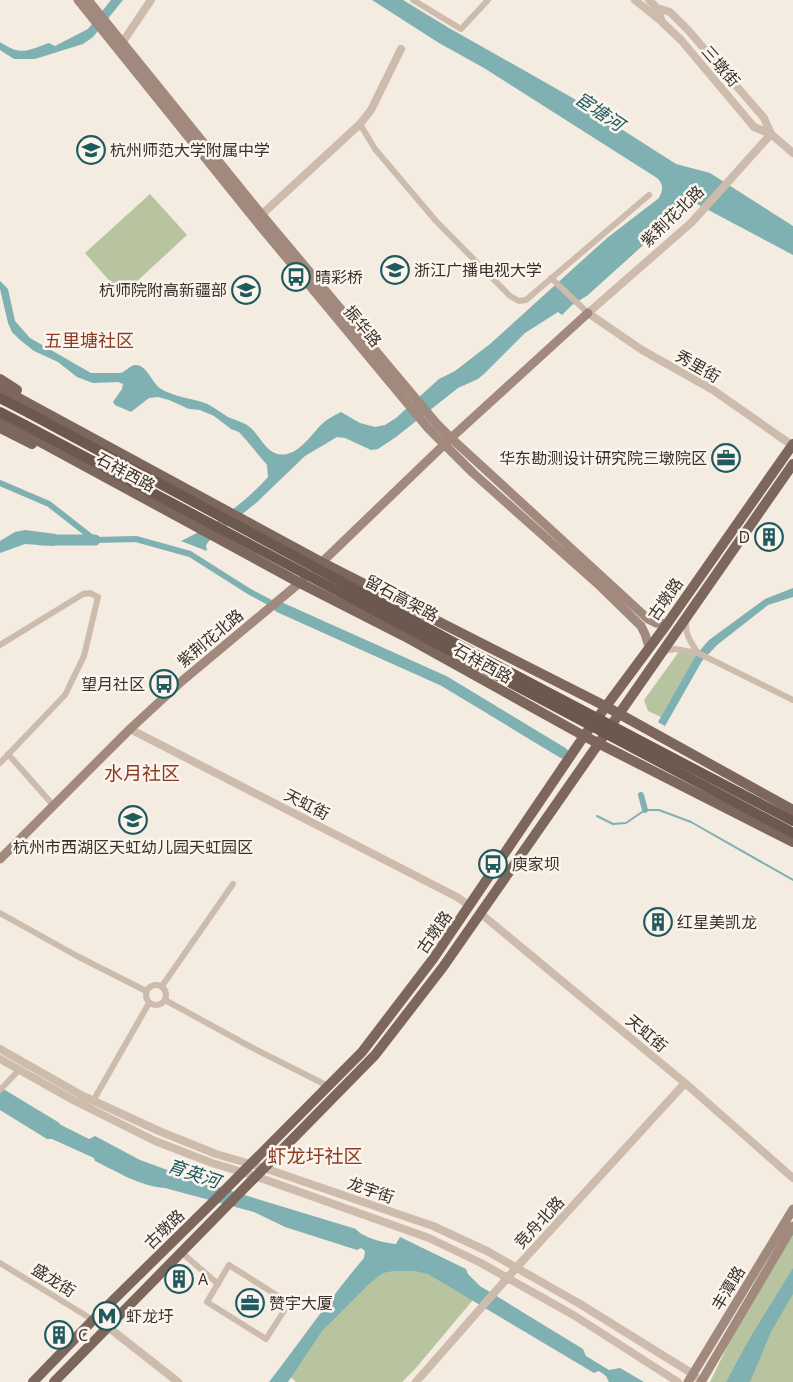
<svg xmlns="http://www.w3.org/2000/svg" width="793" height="1382" viewBox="0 0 793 1382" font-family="'Open Sans','Noto Sans SC',sans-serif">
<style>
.green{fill:#b8c4a0}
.water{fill:#7fb0b2}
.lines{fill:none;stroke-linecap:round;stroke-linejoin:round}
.stream{stroke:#7fb0b2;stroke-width:2}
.canal{stroke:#7fb0b2;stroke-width:6}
.river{stroke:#7fb0b2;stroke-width:11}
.minor{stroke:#cdbbac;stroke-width:6}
.tertiary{stroke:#cdbbac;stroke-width:8}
.secondary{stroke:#a18a7d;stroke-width:9}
.primary{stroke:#7d675c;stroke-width:10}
.trunk{stroke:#6c584f;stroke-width:10}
.trunk-bridge{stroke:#6c584f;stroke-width:10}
.labels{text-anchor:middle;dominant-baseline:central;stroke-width:5;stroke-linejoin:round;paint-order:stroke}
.street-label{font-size:16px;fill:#3b302b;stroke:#fbf5ee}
.poi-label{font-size:16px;fill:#3b302b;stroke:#fbf5ee;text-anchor:start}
.water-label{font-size:18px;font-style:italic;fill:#1f5a5e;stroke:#fbf5ee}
.neighbourhood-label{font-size:18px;fill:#8c3b22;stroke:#fbf5ee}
.quarter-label{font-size:19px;fill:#8c3b22;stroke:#fbf5ee}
</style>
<rect width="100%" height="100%" fill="#f4ebe1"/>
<!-- green -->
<path class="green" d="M150 194 187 235 122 295 85 253Z
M686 651 696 655 661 717 648 711 644 700 678 653Z
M793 1227V1382H710L747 1306Z
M388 1250 478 1294 415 1369 402 1382H296L285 1372Z"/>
<!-- water -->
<path class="water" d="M111 0H123L93 37 83 44 35 59H14L0 50V42C21 56 26 51 49 43L55 46 88 29Z
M372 0H403L449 28 571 97 676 164 710 173 793 226V255L697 204 682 210 588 295 572 305 562 315 558 312 525 333 485 373 478 379 458 388 396 437 378 449 371 450 345 438 337 437 305 456 256 503 209 541 206 545 207 551 181 541C212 527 246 502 268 477L267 465 247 441 239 432 231 429 214 416 200 410 189 409 169 400 158 397 149 398 131 412 115 405 113 402 122 389 123 384 118 382 93 383 77 377 58 362 34 351 20 340 12 332 8 323 0 289V281L8 289 15 321 30 338 91 373H120C126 372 130 364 137 365 148 367 152 383 161 389 175 397 190 398 205 403 213 406 221 413 228 417 237 421 245 422 252 429 262 439 269 458 287 454 303 450 313 432 324 422 329 418 335 415 341 412L360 423 375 427 385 425 396 418 439 379 455 371 490 344 607 238 659 198C663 189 664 185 657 178L484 68 439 43Z
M25 530 56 534 55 546 25 544 0 553V541L15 532Z
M793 588V597L768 605 717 645 702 661 665 726 658 722 696 655 709 640 765 599Z
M0 1087 58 1122 61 1125 89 1139 95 1136 140 1160 195 1180 356 1229C363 1238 385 1243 396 1244L400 1237 466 1269 468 1274 480 1286 583 1349 586 1356 609 1370 620 1368 644 1382H609L606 1376 599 1371 594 1373 428 1274 415 1271H393L383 1273 370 1283 322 1331 288 1382H269C301 1341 330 1298 364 1258L365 1251 361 1248 357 1250 285 1227 254 1212 165 1188C139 1186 118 1172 95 1161L94 1158 52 1139H47L0 1110Z
M793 1268V1294L771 1332 750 1382H726L751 1336Z"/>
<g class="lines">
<!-- stream -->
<path class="stream" d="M597 816 613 824 626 823 645 810H659L691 822 793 880"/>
<!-- canal -->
<path class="canal" d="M0 483 49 504 95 540 136 539 190 554 250 592 269 602
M641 795 645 810"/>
<!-- river -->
<path class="river" d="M41 540H95
M279 607 444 681 563 753"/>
<!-- minor -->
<path class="minor" d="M413 0 461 29 488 0
M360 124 375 149 436 221 510 296 519 301 526 300 649 195
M551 278 588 313
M686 620C685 635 690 641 698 653
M0 645 83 594 90 593 98 597 84 656 65 695 0 763
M663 651 675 649 698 653 793 700
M8 754 53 805
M0 913 77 956 146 991
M146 995a10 10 0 1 1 20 0a10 10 0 1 1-20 0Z
M162 986 233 884
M165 1000 249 1046 328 1086
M0 1090 18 1071
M93 1101 149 1003
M181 1252 218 1284
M0 1263 93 1320
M229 1265 289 1303 266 1339 207 1302Z"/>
<!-- tertiary -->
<path class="tertiary" d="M635 0 661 21
M649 0 657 8 670 12 688 30 764 118 771 134
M657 8 662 22 681 40 754 127 771 134 793 153
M120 46 151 0
M771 134 692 222 588 313 642 350 713 390 793 446
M259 217 360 124 371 110 401 49
M130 729 457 897 470 906
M480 913 685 1083 793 1178
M0 1049 83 1096 159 1131 216 1154 264 1168 433 1226 487 1251 580 1304 693 1374 701 1382
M0 1059 73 1100 155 1141 212 1163 255 1176 429 1238 481 1263 575 1316 678 1382
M108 1327 178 1382
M416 1382 516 1268 685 1083"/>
<!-- secondary -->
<path class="secondary" d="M78 0 256 221 428 428 473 473 600 586 641 626 645 634 649 647
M88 0 262 215 436 423 451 438 648 619 656 623 667 624
M318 566 451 438 588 313
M0 859 130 729 182 681 303 580
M688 1382 793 1209
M701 1382 793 1226"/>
<!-- primary -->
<path class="primary" d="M0 379 17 390
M0 388 321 562 605 706 793 810
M0 420 300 583 404 636 584 736 793 842
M0 428 32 444
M33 1382 93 1320 212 1203 362 1052 433 959 584 736 667 624 793 444
M54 1382 375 1055 443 967 793 464"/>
<!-- trunk -->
<path class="trunk" d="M0 398 29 413
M0 412 25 425"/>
<!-- trunk-bridge -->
<path class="trunk-bridge" d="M29 413 481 657 793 821
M25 425 793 833"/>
</g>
<!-- icons -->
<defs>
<symbol id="school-ring" viewBox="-11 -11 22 22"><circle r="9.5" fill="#fbf5ee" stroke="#1f5a5e" stroke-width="1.5"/><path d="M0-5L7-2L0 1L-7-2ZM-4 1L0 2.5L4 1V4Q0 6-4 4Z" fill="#1f5a5e"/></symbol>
<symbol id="bus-ring" viewBox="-11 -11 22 22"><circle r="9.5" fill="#fbf5ee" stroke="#1f5a5e" stroke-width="1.5"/><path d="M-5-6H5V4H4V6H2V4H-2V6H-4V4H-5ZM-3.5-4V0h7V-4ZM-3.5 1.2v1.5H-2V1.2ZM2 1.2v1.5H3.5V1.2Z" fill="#1f5a5e"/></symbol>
<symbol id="office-ring" viewBox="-11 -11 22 22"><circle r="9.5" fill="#fbf5ee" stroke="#1f5a5e" stroke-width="1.5"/><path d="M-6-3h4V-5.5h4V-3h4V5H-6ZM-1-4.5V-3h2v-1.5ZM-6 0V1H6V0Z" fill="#1f5a5e"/></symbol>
<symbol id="building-ring" viewBox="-11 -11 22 22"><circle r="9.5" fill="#fbf5ee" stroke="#1f5a5e" stroke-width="1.5"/><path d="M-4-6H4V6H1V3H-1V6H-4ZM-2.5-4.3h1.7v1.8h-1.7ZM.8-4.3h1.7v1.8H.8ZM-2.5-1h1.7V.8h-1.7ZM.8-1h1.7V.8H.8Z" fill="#1f5a5e"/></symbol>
<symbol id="metro-ring" viewBox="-11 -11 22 22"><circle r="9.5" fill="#fbf5ee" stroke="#1f5a5e" stroke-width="1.5"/><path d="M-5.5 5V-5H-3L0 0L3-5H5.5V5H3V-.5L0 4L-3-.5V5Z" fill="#1f5a5e"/></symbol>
</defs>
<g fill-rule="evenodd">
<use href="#school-ring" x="75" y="134" width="32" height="32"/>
<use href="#school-ring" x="379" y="254" width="32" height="32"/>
<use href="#bus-ring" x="280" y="261" width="32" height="32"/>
<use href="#school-ring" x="230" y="274" width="32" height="32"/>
<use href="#office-ring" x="710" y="442" width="32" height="32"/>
<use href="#building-ring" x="753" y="521" width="32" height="32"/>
<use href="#bus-ring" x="148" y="668" width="32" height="32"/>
<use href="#school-ring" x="117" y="804" width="32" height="32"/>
<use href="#bus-ring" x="477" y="848" width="32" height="32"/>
<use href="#building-ring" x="642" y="906" width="32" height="32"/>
<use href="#building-ring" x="163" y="1263" width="32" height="32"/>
<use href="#office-ring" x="234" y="1287" width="32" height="32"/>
<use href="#metro-ring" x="91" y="1300" width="32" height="32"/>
<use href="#building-ring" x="43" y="1319" width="32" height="32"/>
</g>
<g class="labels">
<!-- street labels -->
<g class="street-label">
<text transform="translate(721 66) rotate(49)">三墩街</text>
<text transform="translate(672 216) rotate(-44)">紫荆花北路</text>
<text transform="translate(363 326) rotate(50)">振华路</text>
<text transform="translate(698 366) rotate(30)">秀里街</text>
<text transform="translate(126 472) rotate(28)">石祥西路</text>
<text transform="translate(402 598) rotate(28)">留石高架路</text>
<text transform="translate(665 599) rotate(-55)">古墩路</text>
<text transform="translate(210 638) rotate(-40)">紫荆花北路</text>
<text transform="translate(483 663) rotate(29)">石祥西路</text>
<text transform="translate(307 804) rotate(27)">天虹街</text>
<text transform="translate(434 932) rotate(-55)">古墩路</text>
<text transform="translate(647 1033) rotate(40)">天虹街</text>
<text transform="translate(371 1190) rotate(19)">龙宇街</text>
<text transform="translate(539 1222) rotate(-47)">竞舟北路</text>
<text transform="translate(164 1229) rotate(-44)">古墩路</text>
<text transform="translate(54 1280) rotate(32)">盛龙街</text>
<text transform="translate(728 1288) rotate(-59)">丰潭路</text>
</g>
<!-- poi labels -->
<g class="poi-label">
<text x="110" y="150">杭州师范大学附属中学</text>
<text x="414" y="270">浙江广播电视大学</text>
<text x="315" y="277">晴彩桥</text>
<text x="227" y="290" text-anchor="end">杭师院附高新疆部</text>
<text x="707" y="458" text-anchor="end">华东勘测设计研究院三墩院区</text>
<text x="750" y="537" text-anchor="end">D</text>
<text x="145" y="684" text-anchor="end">望月社区</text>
<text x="133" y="847" text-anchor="middle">杭州市西湖区天虹幼儿园天虹园区</text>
<text x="512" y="864">庾家坝</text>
<text x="677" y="922">红星美凯龙</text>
<text x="198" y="1279">A</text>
<text x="269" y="1303">赞宇大厦</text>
<text x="126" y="1316">虾龙圩</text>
<text x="78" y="1335">C</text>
</g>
<!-- water labels -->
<g class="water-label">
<text transform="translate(600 111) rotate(34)">宦塘河</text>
<text transform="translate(194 1173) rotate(19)">育英河</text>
</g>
<!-- neighbourhood labels -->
<g class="neighbourhood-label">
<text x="89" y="340">五里塘社区</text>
</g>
<!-- quarter labels -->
<g class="quarter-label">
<text x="142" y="773">水月社区</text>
<text x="315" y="1156">虾龙圩社区</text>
</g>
</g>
</svg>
